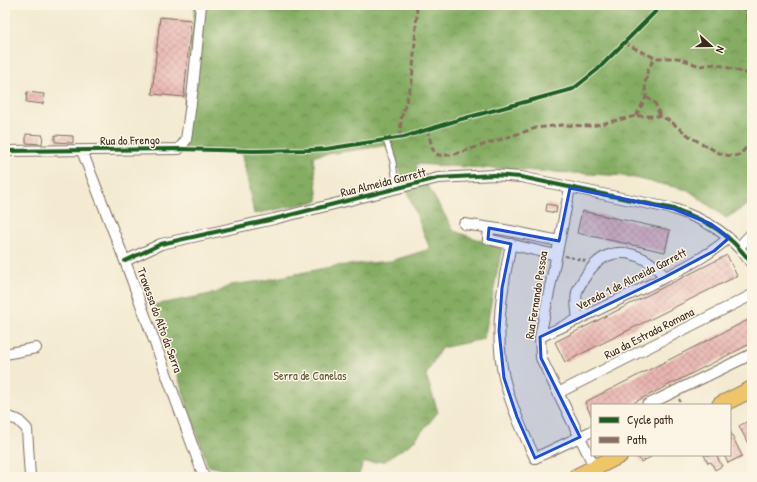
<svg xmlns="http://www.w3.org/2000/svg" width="757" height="482" viewBox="0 0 757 482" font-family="'Patrick Hand',sans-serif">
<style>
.forest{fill:url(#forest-crowns);stroke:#606b40}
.building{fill:url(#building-cross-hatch)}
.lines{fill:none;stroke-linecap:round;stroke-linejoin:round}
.service-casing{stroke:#7b6d5d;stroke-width:7}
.minor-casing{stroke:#7b6d5d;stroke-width:12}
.primary-casing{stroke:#7b6d5d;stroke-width:18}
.path{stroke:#7b6d5d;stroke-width:2;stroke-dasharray:3 3;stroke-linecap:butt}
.service{stroke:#fff;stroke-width:5}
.minor{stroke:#fff;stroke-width:10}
.primary{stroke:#eec569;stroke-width:16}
.quiet{stroke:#8d6e63;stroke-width:3;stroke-dasharray:6 3;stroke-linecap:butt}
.cycleway-casing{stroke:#fcf5e5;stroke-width:6}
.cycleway{stroke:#1b5e20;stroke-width:4}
.marked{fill:#1d4ed8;fill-opacity:0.2;stroke:#1d4ed8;stroke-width:3;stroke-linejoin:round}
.labels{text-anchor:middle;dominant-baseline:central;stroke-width:3;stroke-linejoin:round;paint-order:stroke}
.street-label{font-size:12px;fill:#3b2a1e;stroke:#fcf5e5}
.park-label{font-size:12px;fill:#5b5937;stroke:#fcf5e5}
</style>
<defs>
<pattern id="forest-crowns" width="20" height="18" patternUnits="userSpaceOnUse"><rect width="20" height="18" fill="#84ac62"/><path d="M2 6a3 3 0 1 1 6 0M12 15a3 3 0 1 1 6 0" fill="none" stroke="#6d8c50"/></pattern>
<pattern id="building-cross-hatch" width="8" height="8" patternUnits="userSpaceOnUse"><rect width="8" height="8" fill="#e9b5b2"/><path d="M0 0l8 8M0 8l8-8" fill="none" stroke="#be9390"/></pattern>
</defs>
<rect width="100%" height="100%" fill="#fcf5e5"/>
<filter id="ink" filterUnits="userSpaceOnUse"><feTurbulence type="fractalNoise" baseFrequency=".025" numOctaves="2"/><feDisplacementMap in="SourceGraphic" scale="8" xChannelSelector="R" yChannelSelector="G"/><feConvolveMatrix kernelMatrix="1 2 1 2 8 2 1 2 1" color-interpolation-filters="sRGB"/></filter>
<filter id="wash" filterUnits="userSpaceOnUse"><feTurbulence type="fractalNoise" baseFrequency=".012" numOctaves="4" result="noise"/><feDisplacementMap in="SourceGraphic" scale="16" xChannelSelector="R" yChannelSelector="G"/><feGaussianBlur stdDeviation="0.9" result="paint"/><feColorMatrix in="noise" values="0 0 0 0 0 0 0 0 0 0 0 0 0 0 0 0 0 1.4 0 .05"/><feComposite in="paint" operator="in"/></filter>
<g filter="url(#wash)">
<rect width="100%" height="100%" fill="#f3ead1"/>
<!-- forest -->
<path class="forest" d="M195 5H752V201L748 205 726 218 688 190 625 176 415 164 454 231 502 248 484 339 441 348 426 375 438 412 413 442 385 461 363 463 358 477H248L243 474 208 466 154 305 216 293 231 285 261 281 335 266 391 261 430 249 389 145 313 156 318 201 254 214 242 152 175 147 181 139Z"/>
<g id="blocks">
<!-- building -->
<path class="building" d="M160 17 191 20 184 97 152 94Z
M27 92 44 94 43 104 26 102Z
M6 131H10L8 139H5Z
M26 134 43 135 42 144 26 143Z
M55 135 73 136V143L55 142Z
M547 204 557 206 556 213 546 211Z
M582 211 670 230 665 252 577 233Z
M727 255 737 276 565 362 555 342Z
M752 318V343L629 405H592V417L585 402Z
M752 419V451L739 426Z
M730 431 742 456 728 463 724 455H730Z
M637 455H650L651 457 641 462Z
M704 455H716L722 466 715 470 711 462 708 463Z"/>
</g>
</g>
<g filter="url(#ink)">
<use href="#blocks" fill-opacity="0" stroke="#7b6d5d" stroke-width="1"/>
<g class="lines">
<defs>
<path id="service" d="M386 140 393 162 397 189"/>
<path id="minor" d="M5 151 179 149 186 140 193 88 201 5
M82 151 125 261 204 477
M570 188 540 337 541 358 595 468
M464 224 505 230 559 241
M489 228 488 239 556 255
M511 244C502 288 494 333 504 378 511 406 523 432 535 458L592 431
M739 247 752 233
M125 261 161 244 274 219 438 178 494 175 521 177 674 209C709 221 730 234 752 264
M578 320C577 312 575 301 577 292 579 285 585 277 589 271 612 241 644 252 665 277
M540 337C576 321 610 304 645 287 674 273 704 259 729 238
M5 354 36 348
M558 393 752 295
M647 405 752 354
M5 416 18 420 27 429 30 477"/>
<path id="primary" d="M720 405 752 389
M576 477 620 455"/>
</defs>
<!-- service casing -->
<use href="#service" class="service-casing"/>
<!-- minor casing -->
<use href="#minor" class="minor-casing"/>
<!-- primary casing -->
<use href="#primary" class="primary-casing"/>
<!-- path -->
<path class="path" d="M565 256 586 261
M679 399 682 405"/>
<!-- service -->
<use href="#service" class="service"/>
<!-- minor -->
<use href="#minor" class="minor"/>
<!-- primary -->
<use href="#primary" class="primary"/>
<!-- quiet -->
<path class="quiet" d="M744 5 752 33
M624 43 655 58H678L700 66 716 64 752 75
M646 97 655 103 660 116
M636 116 646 97 645 84 648 69 655 58
M427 129 433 150 438 155H452L536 128 562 125 592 126 636 116H660L670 121 692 138 721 154 731 156 740 155 749 144 752 138
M400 137 401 119 412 82 417 13 416 5"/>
<defs>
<path id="cycleway" d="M5 151 179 149 253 151 308 150 326 149 404 137 458 120 573 89 597 70 662 5
M125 261 161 244 274 219 438 178 494 175 521 177 674 209C709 221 730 234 752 264"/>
</defs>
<!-- cycleway casing -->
<use href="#cycleway" class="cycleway-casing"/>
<!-- cycleway -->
<use href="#cycleway" class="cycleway"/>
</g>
</g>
<!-- marked area -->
<path class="marked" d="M570 188 674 209 711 224 729 238 714 251 665 277 540 337 541 358 580 437 535 458 517 417 504 378 499 331 502 288 511 244 488 239 489 228 559 241Z"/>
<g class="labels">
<!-- street labels -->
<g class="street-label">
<text transform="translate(130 140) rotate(-1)">Rua do Frengo</text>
<text transform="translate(383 182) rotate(-14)">Rua Almeida Garrett</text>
<text transform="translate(631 279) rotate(-27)">Vereda 1 de Almeida Garrett</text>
<text transform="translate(536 295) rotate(-81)">Rua Fernando Pessoa</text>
<text transform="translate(160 320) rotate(70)">Travessa do Alto da Serra</text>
<text transform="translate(649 333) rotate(-27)">Rua da Estrada Romana</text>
</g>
<!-- park labels -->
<g class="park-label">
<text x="310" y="375">Serra de Canelas</text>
</g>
</g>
<!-- margin -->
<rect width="757" height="482" fill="none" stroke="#fcf5e5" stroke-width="20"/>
<!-- legend -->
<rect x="591" y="404" width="140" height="52" fill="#fcf5e5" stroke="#afa495"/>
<rect x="599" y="417" width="20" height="6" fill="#1b5e20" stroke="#afa495"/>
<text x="627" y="424" font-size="12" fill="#3b2a1e">Cycle path</text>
<rect x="599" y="437" width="20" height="6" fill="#8d6e63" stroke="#afa495"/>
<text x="627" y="444" font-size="12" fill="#3b2a1e">Path</text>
<!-- north arrow -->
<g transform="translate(711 46) rotate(111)" stroke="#fcf5e5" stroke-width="3" paint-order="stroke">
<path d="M0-3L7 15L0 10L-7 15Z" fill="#3b2a1e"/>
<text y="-6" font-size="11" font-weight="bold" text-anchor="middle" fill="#3b2a1e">N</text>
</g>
</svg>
